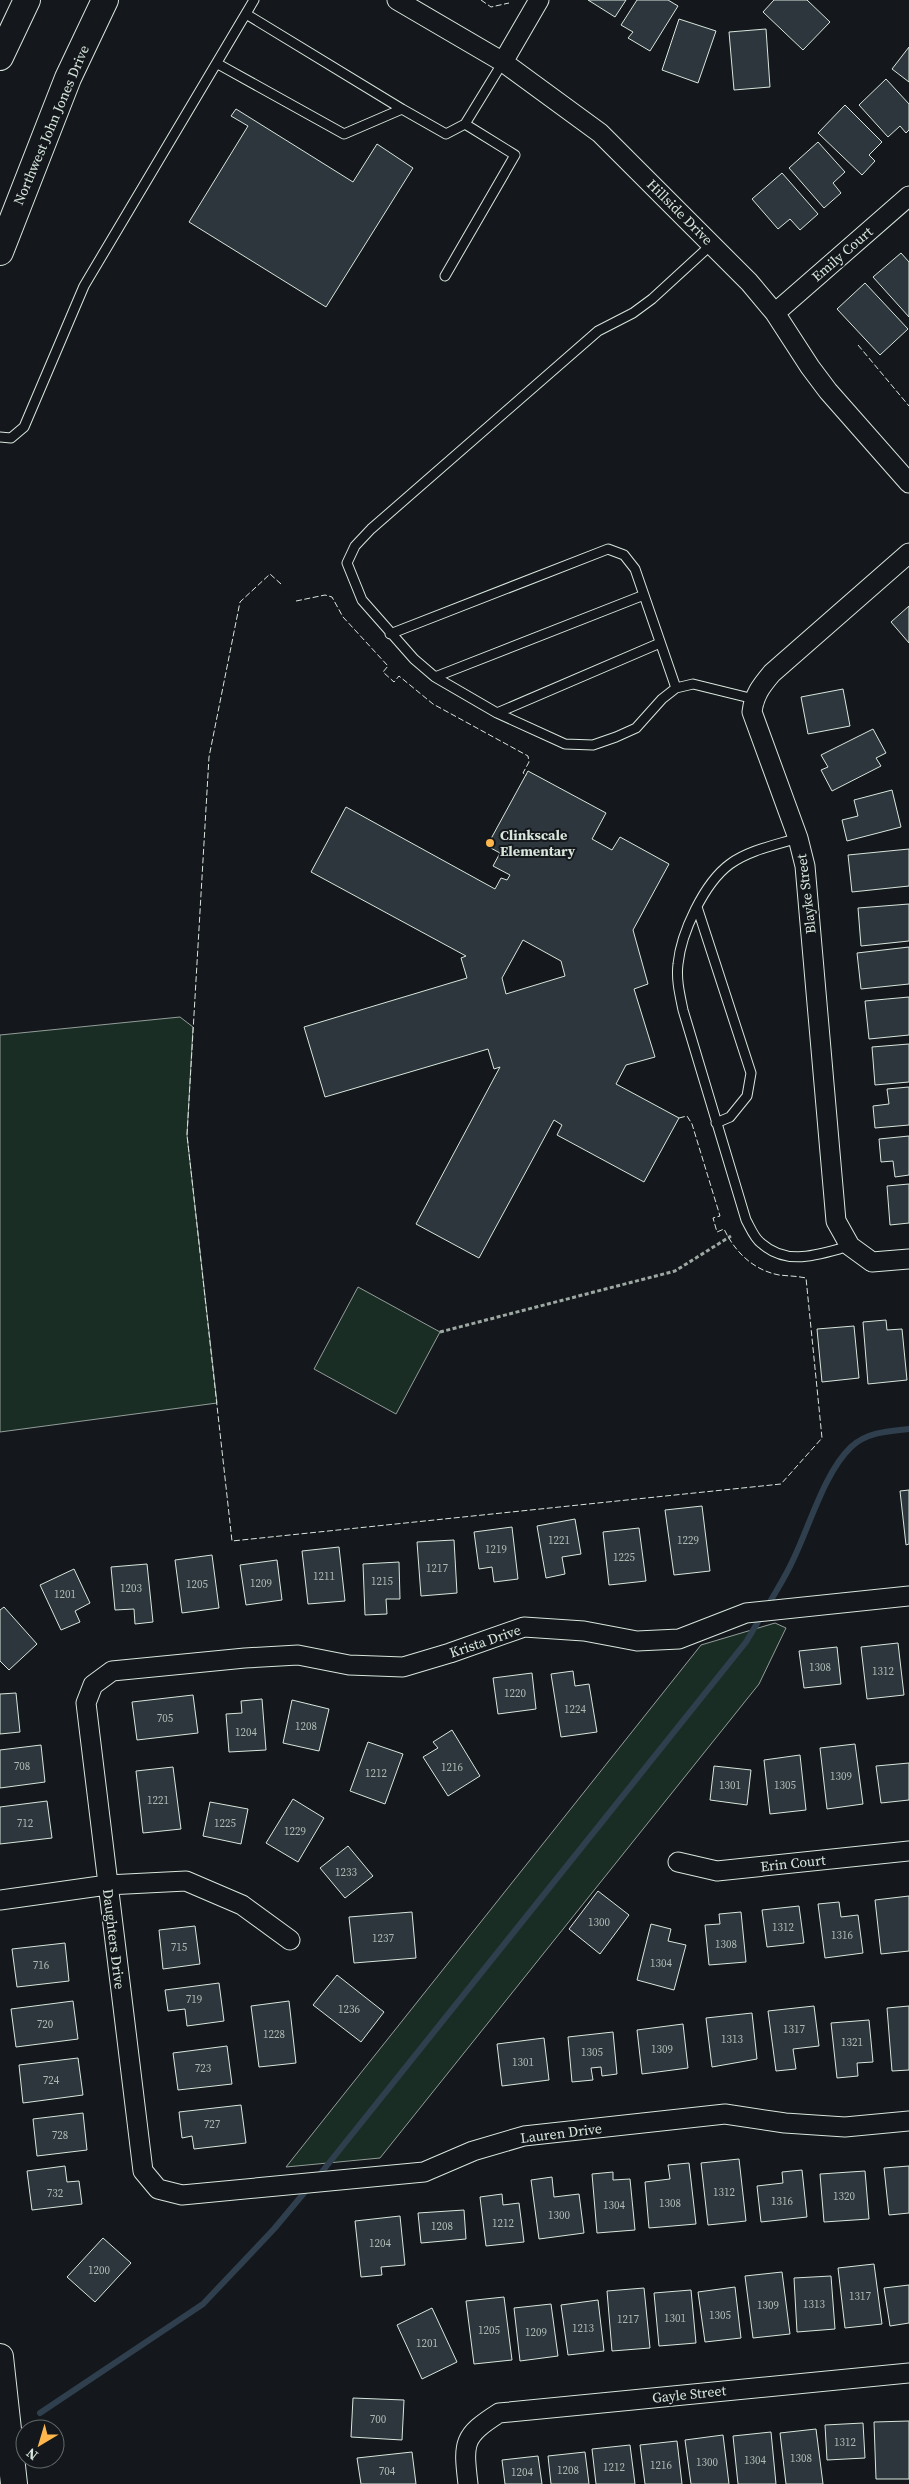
<svg xmlns="http://www.w3.org/2000/svg" width="909" height="2484" viewBox="0 0 909 2484" font-family="'Source Serif 4',serif">
<style>
.green{fill:#1a2d24;stroke:#939e99}
.lines{fill:none;stroke-linecap:round;stroke-linejoin:round}
.stream{stroke:#2f3f4d;stroke-width:6}
.building{fill:#2c363c;stroke:#d8e6dc;fill-rule:evenodd}
.lane-casing{stroke:#d8e6dc;stroke-width:11}
.street-casing{stroke:#d8e6dc;stroke-width:21}
.secondary-casing{stroke:#d8e6dc;stroke-width:28}
.path{stroke:#9da8a2;stroke-width:3;stroke-dasharray:4 2.5;stroke-linecap:butt}
.lane{stroke:#14181c;stroke-width:9}
.street{stroke:#14181c;stroke-width:19}
.secondary{stroke:#14181c;stroke-width:26}
.fence{stroke:#d8e6dc;stroke-width:1;stroke-dasharray:6 2.5;stroke-linecap:butt}
.poi-dot{fill:#ffb74d;stroke:#14181c;stroke-width:2}
.labels{text-anchor:middle;dominant-baseline:central;stroke-width:4;stroke-linejoin:round;paint-order:stroke}
.number-label{font-size:11px;fill:#adbab4}
.street-label{font-size:14px;fill:#d8e6dc;stroke:#14181c}
.poi-label{font-size:14px;font-weight:bold;fill:#d8e6dc;stroke:#14181c;text-anchor:start}
</style>
<rect width="100%" height="100%" fill="#14181c"/>
<!-- green -->
<path class="green" d="M180 1017 193 1027 187 1135 217 1403 0 1432V1035Z
M358 1287 440 1332 396 1414 314 1369Z
M775 1623 786 1628 759 1684 380 2158 286 2167 701 1645Z"/>
<g class="lines">
<!-- stream -->
<path class="stream" d="M767 1607C776 1591 786 1576 793 1560 810 1525 824 1473 851 1447 867 1432 889 1431 909 1429
M317 2178 746 1642 762 1615
M40 2413 203 2304 274 2229 309 2187"/>
</g>
<!-- building -->
<path class="building" d="M588 0H626L615 17Z
M637 0H668L678 6 650 51 628 38 633 32 621 25Z
M774 0H807L830 22 803 50 763 12Z
M679 19 716 31 698 83 662 70Z
M766 29 770 87 734 90 729 32Z
M909 47V82L892 69Z
M886 79 909 104V130L906 133 900 126 888 137 859 105Z
M845 105 882 142 869 155 875 161 862 175 818 133Z
M236 109 353 182 377 144 413 168 326 307 189 222 248 126 231 116Z
M818 142 845 172 833 183 841 193 824 208 789 168Z
M782 173 818 214 800 230 790 219 778 229 752 199Z
M901 253 909 262V317L873 277Z
M865 283 908 329 880 355 837 309Z
M909 606V643L891 622Z
M843 689 850 726 808 734 801 697Z
M873 729 886 753 876 758 881 766 832 791 821 770 828 767 821 755Z
M528 771 606 813 592 839 612 850 620 837 669 864 633 930 648 984 634 989 655 1057 626 1065 616 1084 679 1118 644 1182 557 1135 562 1125 554 1120 479 1258 416 1224 500 1067 494 1069 488 1049 325 1097 304 1027 467 978 461 958 466 956 311 872 346 807 495 889 501 878 507 880 510 875 493 866 500 853 487 846ZM523 940 561 961 565 976 506 994 502 978Z
M892 790 901 827 847 841 842 820 858 816 854 800Z
M909 849V886L852 892 848 855Z
M909 904V941L861 946 858 908Z
M909 947V984L861 989 857 953Z
M909 997V1035L869 1039 865 1001Z
M909 1044V1082L875 1085 872 1047Z
M909 1087V1125L875 1128 873 1106 889 1104 887 1089Z
M909 1136V1175L895 1177 893 1161 881 1162 879 1139Z
M909 1184V1223L890 1225 887 1186Z
M886 1320 887 1330 902 1329 907 1380 868 1384 863 1322Z
M854 1326 859 1378 822 1382 817 1329Z
M909 1490V1544L906 1545 900 1491Z
M702 1506 710 1571 674 1575 665 1510Z
M575 1519 581 1554 562 1557 565 1574 546 1578 537 1526Z
M512 1527 518 1579 494 1582 492 1567 479 1569 474 1532Z
M639 1528 646 1581 609 1585 603 1532Z
M454 1540 457 1593 421 1596 417 1542Z
M339 1547 345 1601 308 1604 302 1551Z
M212 1555 219 1608 182 1613 175 1560Z
M277 1560 282 1600 246 1605 240 1565Z
M399 1562 400 1599H386L387 1614 365 1615 363 1564Z
M147 1564 153 1622 135 1624 134 1609 115 1610 111 1567Z
M74 1569 90 1603 75 1611 80 1622 61 1630 40 1585Z
M4 1607 37 1644 9 1670 0 1661V1610Z
M898 1643 904 1695 867 1699 861 1647Z
M837 1647 841 1684 804 1688 799 1651Z
M573 1671 575 1686 589 1684 597 1732 561 1737 551 1674Z
M532 1673 536 1709 498 1714 493 1678Z
M16 1693 20 1732 0 1734V1694Z
M193 1695 198 1733 137 1740 132 1702Z
M262 1699 266 1750 229 1752 226 1714 242 1713 241 1701Z
M292 1700 329 1709 319 1751 283 1743Z
M452 1730 480 1776 448 1796 423 1757 438 1748 433 1742Z
M368 1742 403 1754 385 1804 350 1791Z
M855 1744 863 1804 827 1809 820 1748Z
M41 1745 45 1782 0 1788V1750Z
M800 1755 806 1810 770 1814 764 1760Z
M909 1763V1800L881 1803 876 1766Z
M714 1766 751 1770 747 1805 710 1800Z
M173 1767 181 1829 143 1833 136 1771Z
M293 1799 324 1818 298 1862 266 1843Z
M47 1801 52 1838 0 1844V1807Z
M210 1802 248 1809 241 1844 203 1836Z
M348 1846 373 1876 345 1898 320 1868Z
M598 1891 629 1915 600 1954 569 1929Z
M909 1896V1951L881 1954 875 1900Z
M839 1902 841 1917 858 1915 863 1953 825 1958 818 1904Z
M799 1906 804 1943 767 1947 762 1910Z
M412 1912 416 1958 354 1963 349 1917Z
M741 1912 746 1962 709 1965 705 1925 720 1924 719 1914Z
M651 1924 671 1929 668 1941 686 1945 674 1990 637 1980Z
M195 1926 200 1964 163 1969 159 1930Z
M65 1943 69 1981 17 1987 12 1949Z
M337 1975 384 2012 361 2042 313 2005Z
M219 1983 224 2021 187 2026 185 2009 168 2011 165 1990Z
M73 2001 78 2039 16 2047 11 2009Z
M289 2001 296 2063 259 2067 251 2006Z
M814 2006 819 2046 793 2049 796 2069 776 2071 768 2011Z
M909 2006V2070L892 2071 887 2008Z
M752 2013 757 2059 712 2067 706 2018Z
M869 2020 873 2062 857 2063 858 2076 837 2078 831 2023Z
M683 2024 688 2068 642 2074 637 2030Z
M613 2032 617 2074 602 2076 601 2067 591 2068 593 2080 572 2082 568 2037Z
M544 2038 549 2080 502 2086 497 2044Z
M227 2046 232 2084 178 2090 173 2053Z
M78 2058 83 2095 23 2103 19 2065Z
M241 2105 246 2143 194 2149 192 2136 182 2138 179 2112Z
M83 2113 87 2150 37 2156 33 2119Z
M739 2159 746 2221 708 2225 701 2163Z
M689 2163 696 2224 649 2228 645 2182 670 2179 668 2165Z
M65 2166 67 2182 79 2181 82 2204 32 2210 27 2171Z
M909 2166V2213L889 2215 884 2168Z
M802 2170 807 2217 761 2222 757 2186 783 2183 782 2172Z
M865 2171 869 2219 824 2222 820 2174Z
M613 2172V2180L630 2179 635 2230 597 2233 592 2174Z
M552 2177 554 2197 579 2194 584 2233 539 2239 531 2180Z
M502 2194 503 2205 519 2203 524 2242 486 2246 480 2197Z
M464 2210 466 2239 421 2243 418 2213Z
M400 2216 405 2265 381 2267 382 2275 361 2277 355 2221Z
M103 2238 131 2263 95 2302 67 2277Z
M874 2264 882 2324 845 2328 838 2268Z
M782 2272 790 2334 753 2338 745 2276Z
M831 2276 835 2329 797 2332 794 2278Z
M909 2285V2323L890 2326 884 2288Z
M735 2287 741 2338 705 2342 698 2292Z
M644 2288 650 2348 612 2351 607 2291Z
M691 2290 696 2343 659 2346 654 2293Z
M504 2297 512 2360 474 2364 466 2301Z
M598 2300 604 2351 568 2355 561 2305Z
M551 2304 558 2356 520 2361 514 2308Z
M432 2308 457 2362 422 2379 397 2325Z
M353 2398 404 2400 402 2440 351 2437Z
M909 2421V2479H876L874 2422Z
M863 2423 865 2458 827 2460 825 2425Z
M816 2429 823 2484H786L780 2433Z
M771 2432 776 2484H738L733 2436Z
M723 2435 729 2484H691L685 2440Z
M677 2441 682 2484H645L640 2445Z
M630 2445 635 2484H596L592 2449Z
M412 2452 416 2484H361L357 2458Z
M585 2452 589 2484H551L548 2456Z
M538 2456 542 2484H505L502 2460Z"/>
<g class="lines">
<defs>
<path id="lane" d="M246 14 402 109
M218 64 344 134 402 109 446 134 465 124 503 62
M712 244 652 299 633 313 598 331 371 529 355 546 347 563 362 600 414 659 435 677 497 713 565 744 593 745 616 737 636 728 662 699 676 688 693 684 754 699
M445 276 515 155 465 124
M0 437 11 438 24 427 84 286 254 0
M390 634 608 549 624 555 635 569 676 688
M435 677 644 595
M497 713 660 643
M798 838C776 845 749 850 730 864 704 883 681 933 678 964 676 980 680 995 683 1010L746 1220C750 1227 754 1238 761 1243 788 1267 819 1254 850 1246
M697 907 751 1073 747 1096 730 1117 716 1123"/>
<path id="street" d="M397 0 503 62 600 133 749 282 775 313 810 367 828 391 909 483
M503 62 539 0
M775 313 909 196
M909 553 772 673C761 686 754 695 752 712L798 838 805 866 836 1221 850 1246 872 1262 909 1259
M909 1596 746 1613 679 1639 637 1641 584 1631 524 1627 450 1653 403 1667 349 1665 298 1655 245 1658 112 1671 93 1685 86 1703 143 2171 158 2189 182 2195 424 2172 473 2151 524 2136 725 2114 785 2123 845 2127 909 2121
M678 1862 717 1871 909 1851
M0 1900 107 1885 186 1881 242 1905 290 1940
M468 2484C463 2442 463 2436 499 2413L909 2373"/>
<path id="secondary" d="M0 57 27 0
M0 252 68 78 105 0
M0 2357 14 2484"/>
</defs>
<!-- lane casing -->
<use href="#lane" class="lane-casing"/>
<!-- street casing -->
<use href="#street" class="street-casing"/>
<!-- secondary casing -->
<use href="#secondary" class="secondary-casing"/>
<!-- path -->
<path class="path" d="M440 1332 675 1271 731 1236"/>
<!-- lane -->
<use href="#lane" class="lane"/>
<!-- street -->
<use href="#street" class="street"/>
<!-- secondary -->
<use href="#secondary" class="secondary"/>
<!-- fence -->
<path class="fence" d="M481 0 491 7 509 3
M858 345 909 406
M281 584 270 574 240 602 209 757 187 1135 232 1541 781 1484 822 1438 806 1278C797 1276 788 1276 779 1275 753 1270 735 1252 724 1229L717 1232 713 1218 720 1216 692 1124 687 1116 679 1118
M296 601 325 595 332 597 343 617 388 666 383 672 394 682 399 676 433 704 528 756 529 762 523 773 527 775"/>
</g>
<!-- markers -->
<circle class="poi-dot" cx="490" cy="843" r="5"/>
<g class="labels">
<!-- number labels -->
<g class="number-label">
<text x="559" y="1540">1221</text>
<text x="688" y="1540">1229</text>
<text x="496" y="1549">1219</text>
<text x="624" y="1557">1225</text>
<text x="437" y="1568">1217</text>
<text x="324" y="1576">1211</text>
<text x="382" y="1581">1215</text>
<text x="261" y="1583">1209</text>
<text x="197" y="1584">1205</text>
<text x="131" y="1588">1203</text>
<text x="65" y="1594">1201</text>
<text x="820" y="1667">1308</text>
<text x="883" y="1671">1312</text>
<text x="515" y="1693">1220</text>
<text x="575" y="1709">1224</text>
<text x="165" y="1718">705</text>
<text x="306" y="1726">1208</text>
<text x="246" y="1732">1204</text>
<text x="22" y="1766">708</text>
<text x="452" y="1767">1216</text>
<text x="376" y="1773">1212</text>
<text x="841" y="1776">1309</text>
<text x="730" y="1785">1301</text>
<text x="785" y="1785">1305</text>
<text x="158" y="1800">1221</text>
<text x="25" y="1823">712</text>
<text x="225" y="1823">1225</text>
<text x="295" y="1831">1229</text>
<text x="346" y="1872">1233</text>
<text x="599" y="1922">1300</text>
<text x="783" y="1927">1312</text>
<text x="842" y="1935">1316</text>
<text x="383" y="1938">1237</text>
<text x="726" y="1944">1308</text>
<text x="179" y="1947">715</text>
<text x="661" y="1963">1304</text>
<text x="41" y="1965">716</text>
<text x="194" y="1999">719</text>
<text x="349" y="2009">1236</text>
<text x="45" y="2024">720</text>
<text x="794" y="2029">1317</text>
<text x="274" y="2034">1228</text>
<text x="732" y="2039">1313</text>
<text x="852" y="2042">1321</text>
<text x="662" y="2049">1309</text>
<text x="592" y="2052">1305</text>
<text x="523" y="2062">1301</text>
<text x="203" y="2068">723</text>
<text x="51" y="2080">724</text>
<text x="212" y="2124">727</text>
<text x="60" y="2135">728</text>
<text x="724" y="2192">1312</text>
<text x="55" y="2193">732</text>
<text x="844" y="2196">1320</text>
<text x="782" y="2201">1316</text>
<text x="670" y="2203">1308</text>
<text x="614" y="2205">1304</text>
<text x="559" y="2215">1300</text>
<text x="503" y="2223">1212</text>
<text x="442" y="2226">1208</text>
<text x="380" y="2243">1204</text>
<text x="99" y="2270">1200</text>
<text x="860" y="2296">1317</text>
<text x="814" y="2304">1313</text>
<text x="768" y="2305">1309</text>
<text x="720" y="2315">1305</text>
<text x="675" y="2318">1301</text>
<text x="628" y="2319">1217</text>
<text x="583" y="2328">1213</text>
<text x="489" y="2330">1205</text>
<text x="536" y="2332">1209</text>
<text x="427" y="2343">1201</text>
<text x="378" y="2419">700</text>
<text x="845" y="2442">1312</text>
<text x="801" y="2458">1308</text>
<text x="755" y="2460">1304</text>
<text x="707" y="2462">1300</text>
<text x="661" y="2465">1216</text>
<text x="614" y="2467">1212</text>
<text x="568" y="2470">1208</text>
<text x="387" y="2471">704</text>
<text x="522" y="2472">1204</text>
</g>
<!-- street labels -->
<g class="street-label">
<text transform="translate(51 125) rotate(-67)">Northwest John Jones Drive</text>
<text transform="translate(680 212) rotate(45)">Hillside Drive</text>
<text transform="translate(842 254) rotate(-41)">Emily Court</text>
<text transform="translate(806 894) rotate(-97)">Blayke Street</text>
<text transform="translate(485 1641) rotate(-19)">Krista Drive</text>
<text transform="translate(793 1863) rotate(-6)">Erin Court</text>
<text transform="translate(114 1939) rotate(83)">Daughters Drive</text>
<text transform="translate(561 2133) rotate(-7)">Lauren Drive</text>
<text transform="translate(689 2394) rotate(-6)">Gayle Street</text>
</g>
<!-- poi labels -->
<g class="poi-label">
<text x="500" y="835">Clinkscale<tspan x="500" dy="16">Elementary</tspan></text>
</g>
</g>
<!-- north arrow -->
<g transform="translate(40 2444) rotate(218)"><circle r="24" fill="#14181c" stroke="#626a69"/>
<path d="M0-4L9 19L0 12L-9 19Z" fill="#ffb74d"/>
<text y="-8" font-size="14" font-weight="bold" text-anchor="middle" fill="#d8e6dc">N</text>
</g>
</svg>
